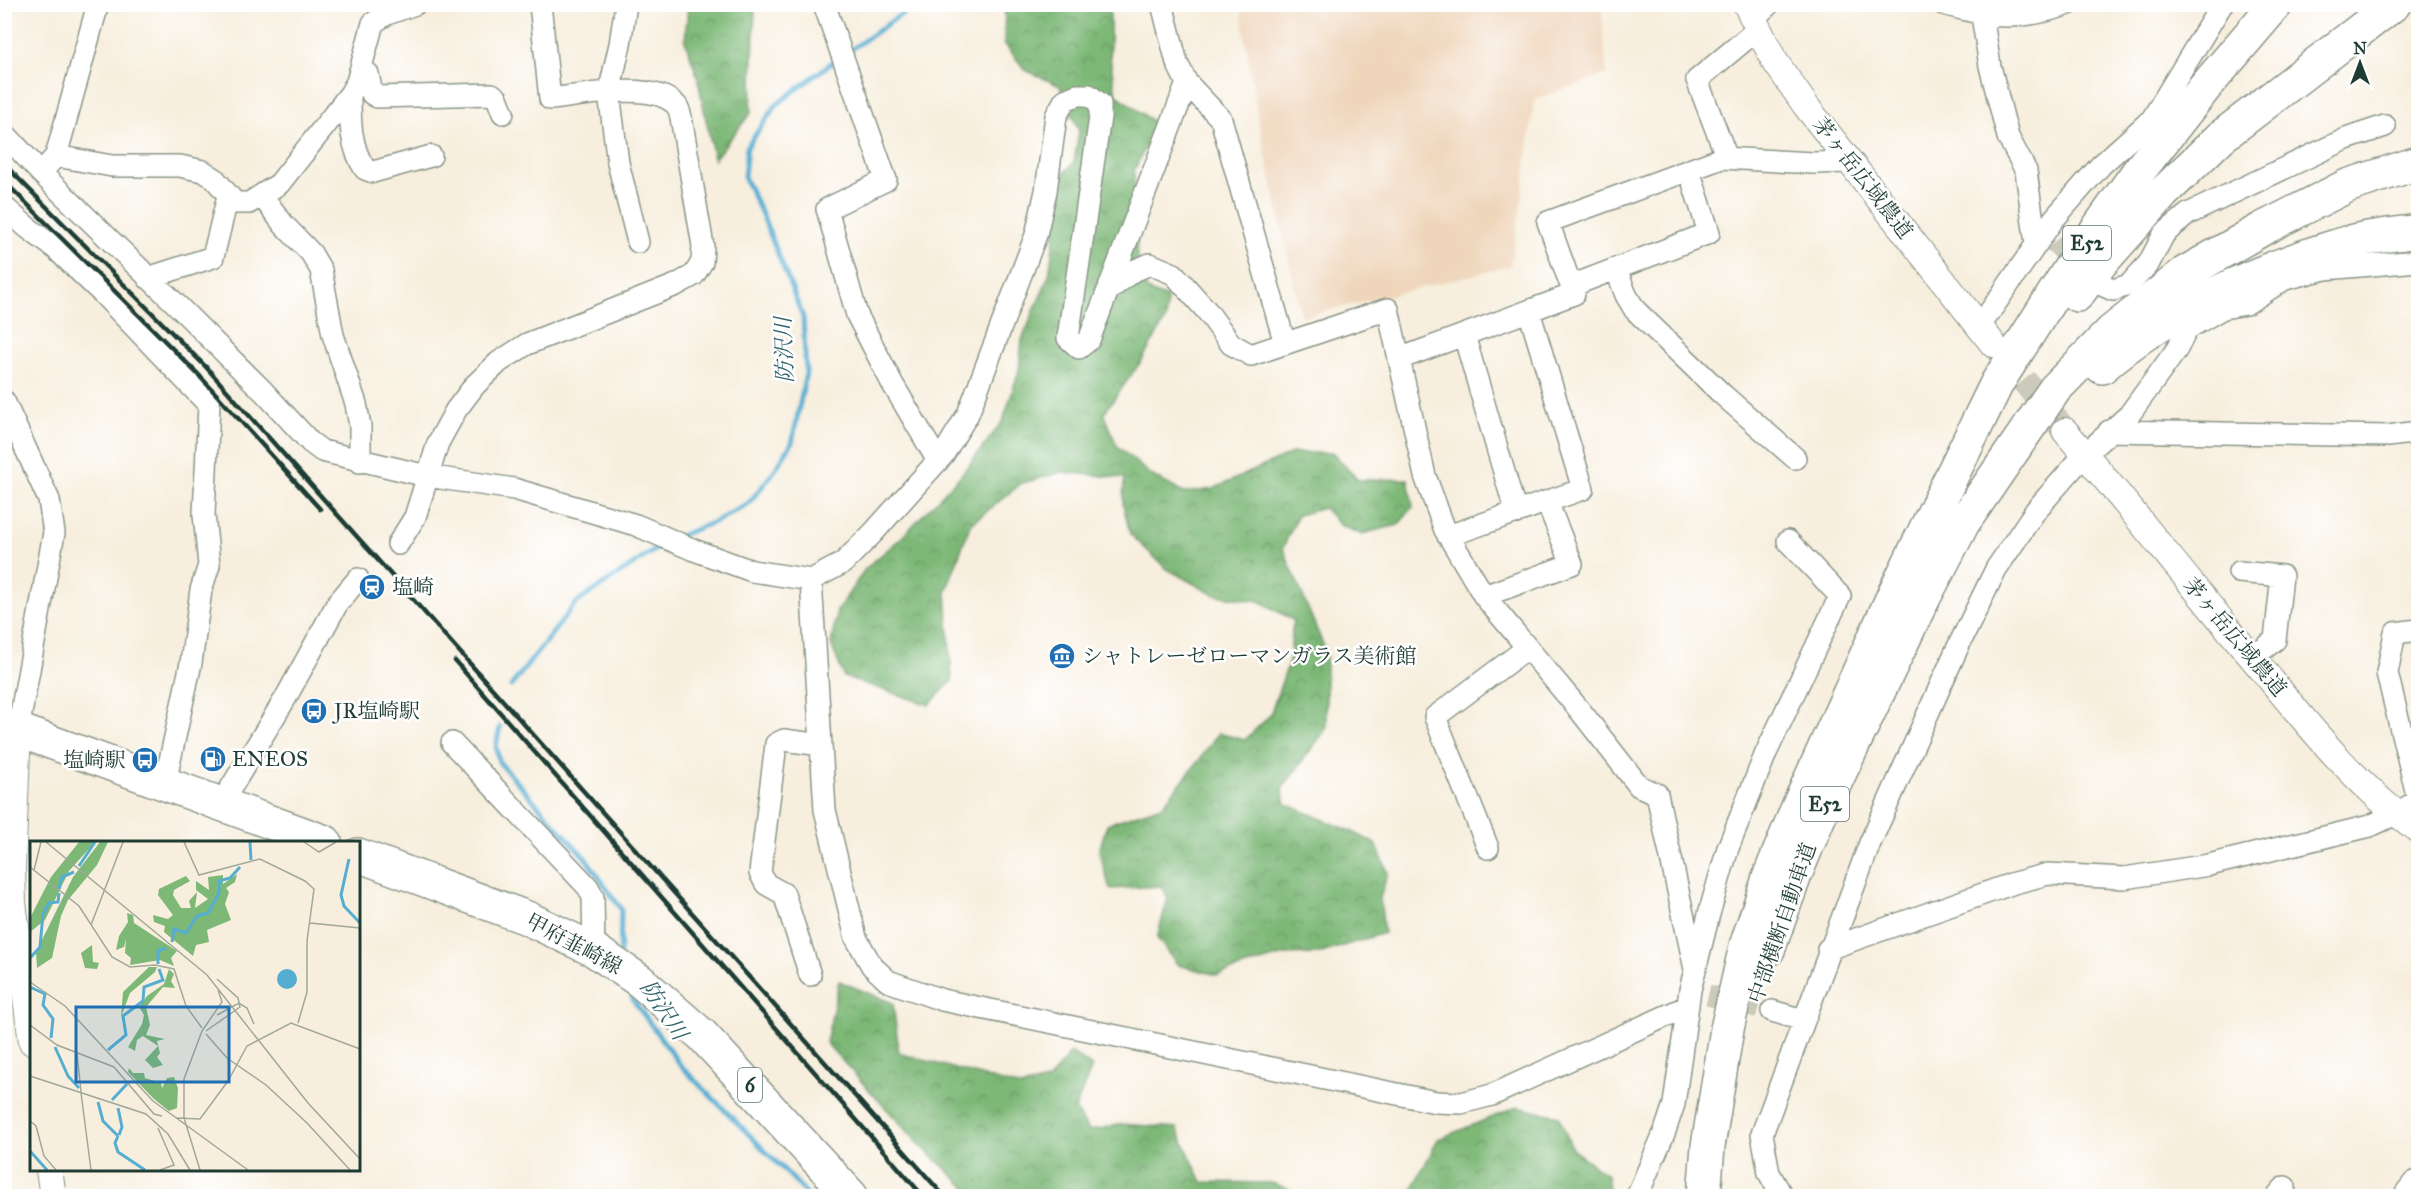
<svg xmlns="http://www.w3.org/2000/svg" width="2423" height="1201" viewBox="0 0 2423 1201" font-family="'IM FELL Great Primer','Noto Serif JP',serif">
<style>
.built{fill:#efd6bb}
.forest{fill:url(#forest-crowns);stroke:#4e7a56;stroke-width:1.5}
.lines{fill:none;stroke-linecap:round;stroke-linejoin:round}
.stream{stroke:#55aed2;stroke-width:5}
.minor-tunnel{stroke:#cccbbb;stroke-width:21;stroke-dasharray:21 10;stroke-linecap:butt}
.tertiary-tunnel{stroke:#cccbbb;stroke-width:26;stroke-dasharray:26 13;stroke-linecap:butt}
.minor-casing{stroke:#8b9688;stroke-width:24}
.tertiary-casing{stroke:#8b9688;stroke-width:28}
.primary-casing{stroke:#8b9688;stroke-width:36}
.motorway-casing{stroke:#8b9688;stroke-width:36}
.minor{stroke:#fff;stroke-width:21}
.tertiary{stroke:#fff;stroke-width:26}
.primary{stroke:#fff;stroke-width:33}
.motorway{stroke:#fff;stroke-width:33}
.rail{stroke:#1f3d34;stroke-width:4.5}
.labels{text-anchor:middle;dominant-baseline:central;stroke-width:5;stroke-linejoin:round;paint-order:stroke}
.shield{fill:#fff;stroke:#627771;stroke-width:1.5}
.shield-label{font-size:20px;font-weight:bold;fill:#1f3d34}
.street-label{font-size:21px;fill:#1f3d34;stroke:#fff}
.poi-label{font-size:21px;fill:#1f3d34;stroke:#fff;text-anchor:start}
.water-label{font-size:22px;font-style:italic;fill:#32656b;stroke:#fff}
.inset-river{fill:none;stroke:#55aed2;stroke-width:3}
.inset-road{fill:none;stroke:#a1a799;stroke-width:1.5}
.view{fill:#1f6fb2;fill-opacity:0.15;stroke:#1f6fb2;stroke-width:3}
.inset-edge{fill:none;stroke:#1f3d34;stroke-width:3}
</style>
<defs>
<pattern id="forest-crowns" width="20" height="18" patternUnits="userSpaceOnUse" patternTransform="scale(1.5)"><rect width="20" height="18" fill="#7db877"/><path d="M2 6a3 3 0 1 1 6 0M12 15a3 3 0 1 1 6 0" fill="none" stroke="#669762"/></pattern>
</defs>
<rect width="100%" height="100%" fill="#fff"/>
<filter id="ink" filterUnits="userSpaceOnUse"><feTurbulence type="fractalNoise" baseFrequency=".0167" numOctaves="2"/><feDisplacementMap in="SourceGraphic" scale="12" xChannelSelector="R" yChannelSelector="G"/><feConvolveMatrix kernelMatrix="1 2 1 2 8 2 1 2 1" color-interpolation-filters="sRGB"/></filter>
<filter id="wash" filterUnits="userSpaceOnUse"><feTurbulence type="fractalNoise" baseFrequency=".008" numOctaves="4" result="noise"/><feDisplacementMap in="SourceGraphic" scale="24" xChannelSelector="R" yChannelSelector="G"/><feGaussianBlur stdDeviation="1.35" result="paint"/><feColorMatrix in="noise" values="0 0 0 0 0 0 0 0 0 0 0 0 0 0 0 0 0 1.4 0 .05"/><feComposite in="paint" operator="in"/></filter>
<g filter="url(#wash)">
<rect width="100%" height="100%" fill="#f7eedd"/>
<!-- built -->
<path class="built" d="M1240 5H1601L1607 74 1534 100 1522 199 1510 266 1301 317 1257 114Z"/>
<!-- forest -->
<path class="forest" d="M1005 4 1110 5V57L1116 94 1156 124 1134 171 1137 254 1147 290 1167 298 1166 319 1142 360 1104 413 1117 446 1151 475 1184 493 1213 489 1292 453H1333L1358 480 1408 479 1413 507 1398 525 1361 534 1340 525 1324 508 1298 515 1283 548 1326 652V729L1282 789 1286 804 1353 832 1376 844 1388 872 1380 898 1384 933 1318 954 1284 955 1217 975 1178 965 1157 938 1168 898 1161 886 1110 889 1099 851 1107 824 1162 806 1200 759 1218 733 1245 740 1270 715 1290 659 1293 620 1259 601 1214 595 1167 569 1130 534 1123 505 1124 478 1063 472 1022 483 970 525 946 592 952 681 929 705 844 677 831 644 837 611 865 569 901 538 961 475 1003 421 1019 370 1022 340 1049 275 1063 174 1074 162 1079 131 1060 86 1025 70 1004 43Z
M688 5H755L751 113 714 159 697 75 685 41Z
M839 981 893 1003 899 1053 1020 1087 1048 1081 1071 1052 1092 1067 1075 1109 1089 1131 1123 1124 1177 1128 1202 1182 1272 1183 1307 1196H975L918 1143 826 1043Z
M1517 1107 1559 1116 1572 1149 1607 1175 1610 1196H1409L1438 1139Z"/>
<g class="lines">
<!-- stream -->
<path class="stream" d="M846 53 916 4
M679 536 719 520 749 503 772 474 792 443 806 373 803 317 762 214 744 177 747 147 776 105 838 58
M511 686 576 603 665 543
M500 727 496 746 499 762 587 860 621 909 620 953
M630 990 633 1000 681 1066 790 1176 805 1192 806 1196"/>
</g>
</g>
<g filter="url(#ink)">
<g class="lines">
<!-- minor-tunnel -->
<path class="minor-tunnel" d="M2054 242 2082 269
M1708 995 1772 1011"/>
<!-- tertiary-tunnel -->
<path class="tertiary-tunnel" d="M1999 350 2065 431"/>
<defs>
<path id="minor" d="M626 4 620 44 609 93 618 163 638 242
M824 4 886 180 827 209 857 315 892 383 938 461
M1162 4 1177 63 1187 83 1221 119 1285 344
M1943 4C1995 18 2017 22 2069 4
M1982 15 1990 66 2008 137 2026 171 2036 244
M1753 19 1769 4
M360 72 368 74 372 94 377 97 492 94 497 98 503 113
M350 94C350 120 350 147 365 169L373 172 431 156
M4 133 41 173 176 304 264 392 310 442 322 451 427 476 514 489 636 525 694 550 752 571 811 580 843 563 873 533 943 455 968 414 1036 235 1046 191 1056 116 1065 100 1077 95H1089L1100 104V117L1068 338 1079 348 1089 340 1187 83
M56 156 112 166H180L203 171 214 178 235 203H249L279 184 350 94 357 82 373 23 387 14 415 4
M1727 158 1697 80 1758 29
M47 166 56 156 98 4
M262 196 284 225 311 253 321 270 333 335 356 404 360 426V462
M4 207 28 228 55 248 103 294 209 405 204 514 209 565 201 590 191 663 165 783
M1616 269 1626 295 1635 310 1723 395 1795 458
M148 278 213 257 228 196
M2097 283 2113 290 2129 285 2149 263 2164 234 2188 214 2346 139 2385 126
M1571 286 1709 233 1689 170
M1109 290 1131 272 1150 264 1174 274 1207 311 1231 344 1251 355 1388 309 1425 476 1445 530 1484 596 1582 713 1639 786 1657 794 1695 969
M1980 326 2053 220 2101 165 2152 119 2222 4
M1464 335 1516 513
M1399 359 1574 294 1548 222 1722 158 1813 163 1850 162
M4 401 49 500 54 533 18 730
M2109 431 2388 436 2418 432
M1448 536 1583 489 1529 311
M398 544 415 517 438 443 456 410 475 385 499 362 527 344 676 285 694 275 702 262 703 246 682 123C681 118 680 109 676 105 653 80 581 96 550 99L540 4
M2239 572 2282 576 2275 640 2252 658
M811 580 825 810 856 938 872 966 888 981 942 1000 1436 1102 1461 1103 1492 1095 1688 1006
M1484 596 1572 564 1547 502
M2418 630 2395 633 2387 673 2418 799
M452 743 588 887 593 897 594 950
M221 804 285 699 337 604 358 579
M1488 848 1435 717 1527 648
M1828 949 2014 883 2048 874 2124 878 2209 865 2370 826 2396 814 2418 800
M810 975 784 894 766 884 760 873 776 744 784 740 821 745
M1772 1011 1803 1020
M1637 1196 1665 1131 1674 1104 1690 990 1709 914 1728 848 1766 753 1840 596 1788 541
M1782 1196 1769 1173 1762 1134 1870 843 1956 651 1996 569 2036 510 2085 454 2129 415 2177 349 2187 329 2223 308 2246 304 2285 279 2325 269 2418 261
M2277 1196 2285 1187"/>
<path id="tertiary" d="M1746 4 1774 60 1806 106 1993 344
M2065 431C2134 511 2198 594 2266 674 2313 731 2358 787 2418 830
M18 730 12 869 13 903 32 1042
M49 1170 53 1196"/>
<path id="primary" d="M4 725 325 842
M358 855 527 918 594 950 640 981 702 1035 851 1196
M2411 1196 2418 1187"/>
<path id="motorway" d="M2077 295 2100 264 2163 193 2221 137 2394 4
M2102 367C2168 309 2262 268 2346 243 2369 236 2395 235 2418 231
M1768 950 1795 875 1821 812 1919 607 1963 523 2055 389 2111 332 2185 273 2262 229 2347 186 2418 163
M1704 1196 1708 1146 1727 1029 1746 946 1770 875 1798 807 1895 592 1997 383 2074 262 2138 172 2206 86 2276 4"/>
</defs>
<!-- minor casing -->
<use href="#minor" class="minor-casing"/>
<!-- tertiary casing -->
<use href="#tertiary" class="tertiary-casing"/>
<!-- primary casing -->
<use href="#primary" class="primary-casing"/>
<!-- motorway casing -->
<use href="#motorway" class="motorway-casing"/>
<!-- minor -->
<use href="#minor" class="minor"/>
<!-- tertiary -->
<use href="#tertiary" class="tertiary"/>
<!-- primary -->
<use href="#primary" class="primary"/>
<!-- motorway -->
<use href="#motorway" class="motorway"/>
<!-- rail -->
<path class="rail" d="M4 164 206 367 944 1196
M4 181 198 374 320 509
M455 661 923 1196"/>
</g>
</g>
<!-- icons -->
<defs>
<symbol id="station-disc" viewBox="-11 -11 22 22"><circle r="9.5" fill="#1f6fb2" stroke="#fff"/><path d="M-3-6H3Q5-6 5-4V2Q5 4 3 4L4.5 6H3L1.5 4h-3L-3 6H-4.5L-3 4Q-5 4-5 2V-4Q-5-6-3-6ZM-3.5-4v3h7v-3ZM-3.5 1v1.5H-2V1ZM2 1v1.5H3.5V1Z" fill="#fff"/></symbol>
<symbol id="museum-disc" viewBox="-11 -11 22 22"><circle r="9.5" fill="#1f6fb2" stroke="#fff"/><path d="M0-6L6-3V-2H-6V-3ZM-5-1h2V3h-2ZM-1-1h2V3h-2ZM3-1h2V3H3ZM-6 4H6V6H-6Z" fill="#fff"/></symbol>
<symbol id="bus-disc" viewBox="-11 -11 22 22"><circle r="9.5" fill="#1f6fb2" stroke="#fff"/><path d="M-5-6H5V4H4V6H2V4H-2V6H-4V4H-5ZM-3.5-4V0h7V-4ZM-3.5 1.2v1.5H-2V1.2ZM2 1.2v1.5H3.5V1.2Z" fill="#fff"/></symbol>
<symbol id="fuel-disc" viewBox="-11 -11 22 22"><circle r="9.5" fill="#1f6fb2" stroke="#fff"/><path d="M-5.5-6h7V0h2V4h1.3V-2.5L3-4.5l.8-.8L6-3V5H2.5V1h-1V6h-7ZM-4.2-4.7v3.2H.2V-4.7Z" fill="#fff"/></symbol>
</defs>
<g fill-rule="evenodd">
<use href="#station-disc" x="357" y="572" width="30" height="30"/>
<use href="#museum-disc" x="1047" y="641" width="30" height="30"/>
<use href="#bus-disc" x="299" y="696" width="30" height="30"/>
<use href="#fuel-disc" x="198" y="744" width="30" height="30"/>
<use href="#bus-disc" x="130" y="745" width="30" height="30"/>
</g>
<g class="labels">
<!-- shield labels -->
<g class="shield">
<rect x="2063" y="226" width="48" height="34" rx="4.5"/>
<rect x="1801" y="787" width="48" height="34" rx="4.5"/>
<rect x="738" y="1068" width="24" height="34" rx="4.5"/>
</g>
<g class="shield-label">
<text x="2087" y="243">E52</text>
<text x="1825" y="804">E52</text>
<text x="750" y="1085">6</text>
</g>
<!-- street labels -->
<g class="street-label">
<text transform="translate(1863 178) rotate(52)">茅ヶ岳広域農道</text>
<text transform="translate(2235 637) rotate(50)">茅ヶ岳広域農道</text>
<text transform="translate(1782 923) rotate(-71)">中部横断自動車道</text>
<text transform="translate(574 944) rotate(28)">甲府韮崎線</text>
</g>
<!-- poi labels -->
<g class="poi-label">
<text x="392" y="587">塩崎</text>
<text x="1082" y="656">シャトレーゼローマンガラス美術館</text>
<text x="334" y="711">JR塩崎駅</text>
<text x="232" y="759">ENEOS</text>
<text x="126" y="760" text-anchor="end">塩崎駅</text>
</g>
<!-- water labels -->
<g class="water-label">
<text transform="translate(784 350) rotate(-92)">防沢川</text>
<text transform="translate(664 1010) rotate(57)">防沢川</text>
</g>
</g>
<!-- overview -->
<g transform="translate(30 841)">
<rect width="330" height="330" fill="#f7eedd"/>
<path d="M49 1H65L39 30 15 79 0 91V77L21 36ZM70 1H78L67 24 38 59 31 75 22 117 7 127 6 111 43 36ZM207 33 205 41 196 47 199 51 195 63 201 79 177 89 179 101 166 104 163 115 134 91 135 85 124 81 123 74 138 78 143 74 128 54 129 48 156 35 160 40 144 49 143 54 151 67H161L159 60 167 51 165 67 178 58 166 49V40L179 49 178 36 193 34V43ZM97 72 103 74 104 82 147 110 141 117 144 125 130 119 100 124 101 117 95 112 96 98 94 106 86 109 89 95 98 81ZM62 104 63 121 69 122 67 128 55 127 51 112ZM119 126H127L125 131 100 152 91 176 93 151ZM139 128 144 133 141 140 145 147 133 146 116 166 120 184 116 194 135 198 127 200 130 212 127 216 133 224 123 227 115 219 128 205 113 195 107 199 105 210 98 206 112 183 114 174 109 166 117 155 134 143ZM99 227 103 232H114L115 237 131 242 132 247 137 237 144 236 148 247 147 267 139 270 124 258 98 231Z" fill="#7db877"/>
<path d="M247 138a10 10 0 1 1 20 0a10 10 0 1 1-20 0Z" fill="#55aed2"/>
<path class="inset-river" d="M220 1 221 19M319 18 311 54 314 65 330 82M49 25 65 1M29 48 32 36 44 31M142 101 144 88 156 92 167 75 178 72 189 52V40L200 37 210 26M0 117 10 106 13 73 19 62 28 61 29 52M128 123V110L136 107M0 146 15 153 13 164 23 178 21 197M25 206 38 235 49 247M78 209 96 194 93 175 113 160 114 146 133 139 129 128M82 259 97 243M68 261 73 280 88 295M88 267 92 286 89 294M88 295 85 302 88 311 115 329M0 310 17 329"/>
<path class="inset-road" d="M16 1 177 134 278 262 330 318M154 1 169 34 230 18 275 40 284 48 277 100V151L268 182M274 1 289 11 306 1M0 26 49 65 82 116 100 126 125 124 144 128 156 165 172 187M4 29 11 1M280 82 330 87M61 84 93 1M0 141 35 165 123 260 218 329M187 174 209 162 217 167 224 183M0 184 27 204 84 226 124 273 132 275M176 190 210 166 208 157 187 138M176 193 197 217 236 244 277 282 320 329M47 212 51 251M0 235 116 273 138 293 160 329M51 252 61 329M147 277 170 278 198 240 217 205 261 182 330 208M0 280 6 285 14 315 26 329M128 287 144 324 130 329M170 329 154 277V238L172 190 192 161 188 149"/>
<path class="view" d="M46 166H199V241H46Z"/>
<rect width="330" height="330" class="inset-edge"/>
</g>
<!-- margin -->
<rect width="2423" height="1201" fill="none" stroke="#fff" stroke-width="24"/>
<!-- north arrow -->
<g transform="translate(2360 63)" stroke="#ffffff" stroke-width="4.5" paint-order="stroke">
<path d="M0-4.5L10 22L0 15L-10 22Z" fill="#1f3d34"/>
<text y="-9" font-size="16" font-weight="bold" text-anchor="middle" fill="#1f3d34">N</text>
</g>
</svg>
